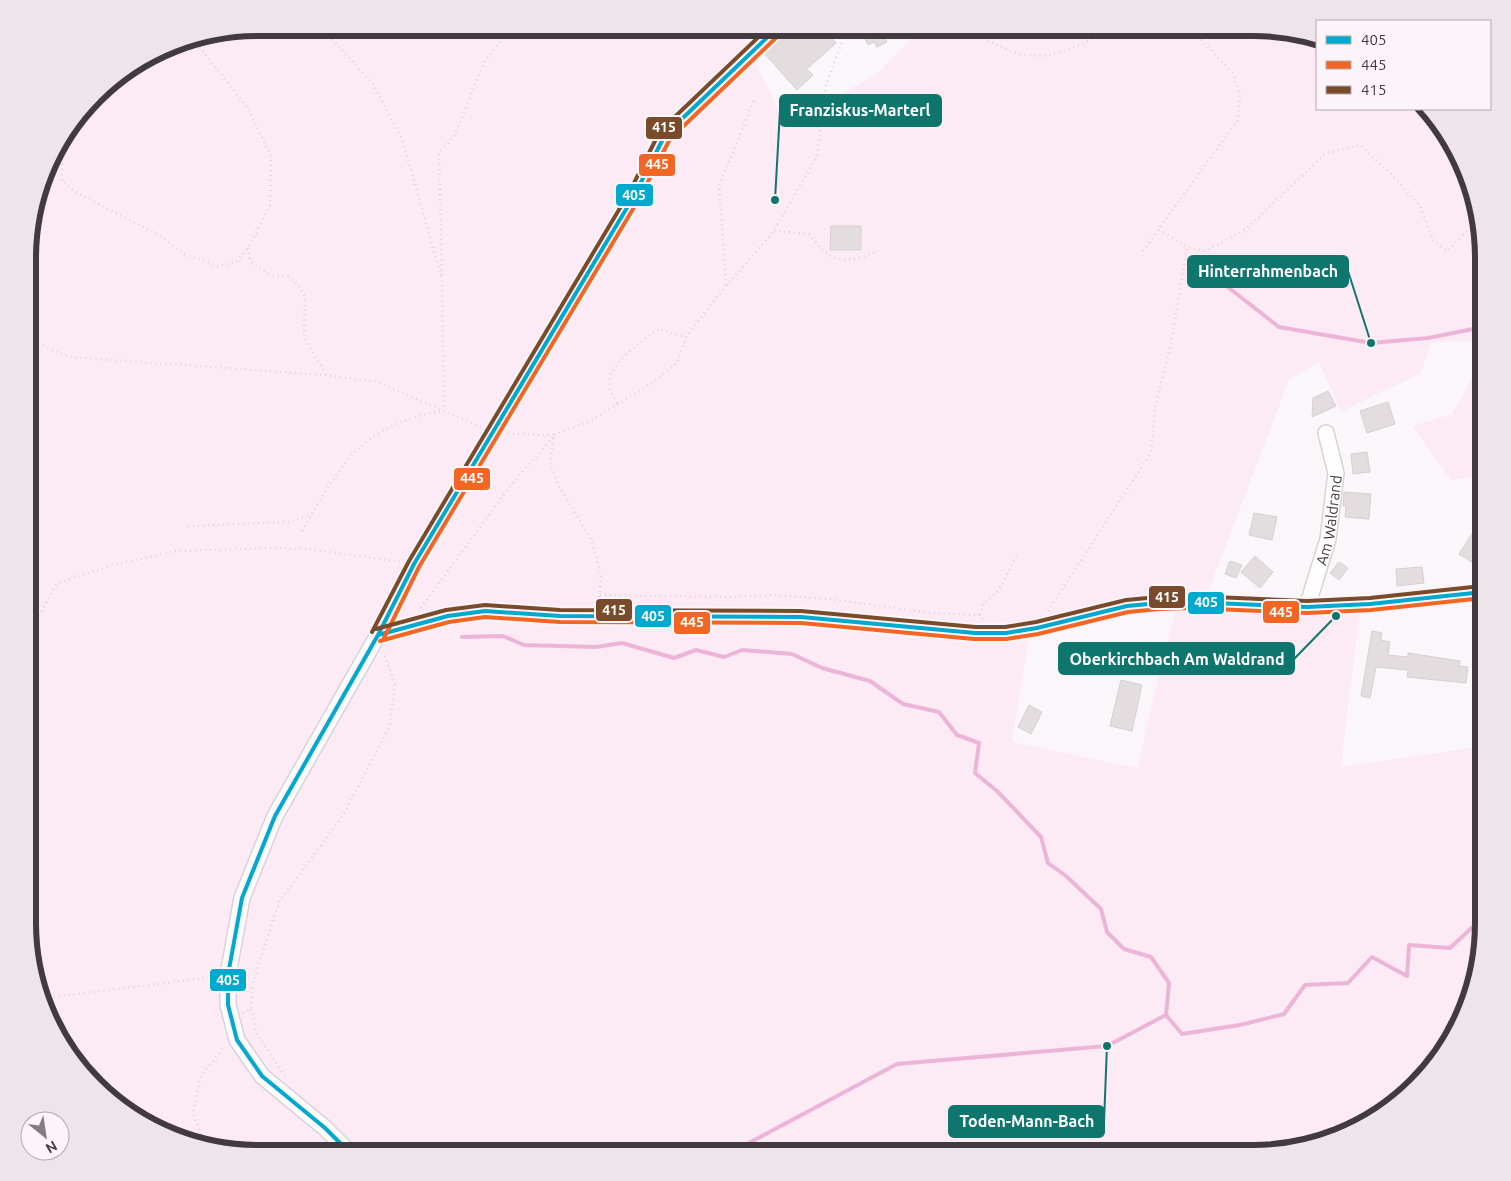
<svg xmlns="http://www.w3.org/2000/svg" width="1511" height="1181" viewBox="0 0 1511 1181" font-family="Ubuntu,sans-serif">
<style>
.green{fill:#fceaf5}
.lines{fill:none;stroke-linecap:round;stroke-linejoin:round}
.stream{stroke:#ecb5d7;stroke-width:4}
.building{fill:#e3dde0;stroke:#d5d0d3}
.minor-casing{stroke:#d9d3d6;stroke-width:18}
.path{stroke:#dad7d8;stroke-width:2.5;stroke-dasharray:1 4;stroke-linecap:butt}
.minor{stroke:#fefefe;stroke-width:15}
.bus-1-casing{stroke:#fdf4f9;stroke-width:8}
.bus-2-casing{stroke:#fdf4f9;stroke-width:8}
.bus-3-casing{stroke:#fdf4f9;stroke-width:8}
.bus-1{stroke:#00a9ce;stroke-width:4}
.bus-2{stroke:#f26522;stroke-width:4}
.bus-3{stroke:#7a4b2a;stroke-width:4}
.labels{text-anchor:middle;dominant-baseline:central;stroke-width:4;stroke-linejoin:round;paint-order:stroke}
.street-label{font-size:15px;fill:#423a3f;stroke:#fdf4f9}
.rim{fill:none;stroke:#423a3f;stroke-width:6}
.leader{fill:none;stroke:#0f766e;stroke-width:2}
.callout-dot{fill:#0f766e;stroke:#fdf4f9;stroke-width:2}
.callout{fill:#0f766e;stroke:#0f766e;stroke-width:2}
.callout-label{font-size:16px;text-anchor:middle;font-weight:bold;fill:#fff}
.line-badge{stroke:#fdf4f9;stroke-width:2}
.badge-label{font-size:14px;text-anchor:middle;font-weight:bold;fill:#fff}
</style>
<rect width="100%" height="100%" fill="#fbf6f9"/>
<!-- green -->
<path class="green" d="M258 28H757L744 39 786 125 877 74 921 28H1268L1317 40V109H1423L1460 156 1483 258V340L1431 343 1421 373 1341 412 1319 362 1289 380 1208 592 1123 600 1029 640 1012 742 1137 768 1175 610 1298 617 1360 612 1341 767 1483 746V938L1466 1012 1426 1075 1342 1136 1253 1153H243L170 1136 106 1096 51 1025 28 938 30 228 58 143 106 85 184 40Z
M1483 360V476L1451 480 1412 426 1452 414Z"/>
<g class="lines">
<!-- stream -->
<path class="stream" d="M1197 263 1279 327 1371 343 1428 338 1483 327
M462 637 503 636 524 645 596 647 622 643 674 658 696 650 724 657 742 650 792 654 822 668 870 681 903 704 939 712 957 735 979 743 975 773 997 791 1041 837 1048 863 1066 876 1101 909 1107 932 1124 949 1151 957 1169 983 1166 1015
M473 1149 501 1153
M730 1153 897 1064 1107 1046 1166 1015 1182 1034 1240 1025 1284 1014 1305 985 1348 983 1372 957 1407 976 1409 945 1450 948 1477 923 1483 928"/>
</g>
<!-- building -->
<path class="building" d="M790 28H823L836 43 807 69 813 75 797 90 764 53Z
M859 28H899L884 36 887 42 877 47 874 42 868 45Z
M831 226H861V250H830Z
M1328 391 1336 406 1312 417 1313 398Z
M1388 402 1395 424 1367 433 1360 411Z
M1367 452 1370 472 1353 474 1351 454Z
M1344 492 1371 494 1369 519 1345 517 1346 506H1343Z
M1254 513 1277 517 1272 540 1249 535Z
M1483 517V569L1459 554Z
M1255 556 1273 572 1260 588 1241 572Z
M1230 561 1242 565 1236 578 1225 574Z
M1339 562 1348 568 1339 580 1330 573Z
M1422 567 1424 583 1397 586 1396 569Z
M1372 631 1382 633 1381 640 1390 642 1388 655 1408 657V653L1460 661 1459 666 1468 667 1466 683 1407 677 1408 670 1376 667 1370 698 1361 696Z
M1121 680 1142 685 1132 731 1110 726Z
M1029 705 1042 712 1031 734 1018 727Z"/>
<g class="lines">
<defs>
<g id="minor">
<path id="s1" d="M1307 607 1328 539 1336 473 1326 433"/>
<path d="M378 635 448 616 485 611 560 616 801 617 975 633H1006L1037 628 1127 606 1159 603 1191 602 1307 607 1370 604 1483 592"/>
<path d="M350 1153 325 1128 262 1076 237 1040 228 1005V975L242 898 275 816 378 635 414 564 634 196 665 135 692 107 777 28"/>
</g>
</defs>
<!-- minor casing -->
<use href="#minor" class="minor-casing"/>
<!-- path -->
<path class="path" d="M322 28 373 84 402 139 442 279 444 410
M960 28C980 35 998 47 1017 53 1051 63 1081 45 1111 28
M62 139V181L74 191 162 237 184 254 218 266 236 262 248 248 270 205 271 156 249 110 203 51 191 39
M1159 230 1187 247 1206 251 1246 229 1326 153 1360 145 1399 182 1420 206 1433 240 1447 251 1475 223
M774 231 809 234C831 263 843 265 876 252
M248 248 251 262 270 275 289 277 298 285 305 297 304 338 326 374
M1143 251 1237 121 1240 95 1233 73 1190 28
M442 275 439 153 454 137 485 60 513 28
M726 285 719 186 755 98
M29 340 70 357 326 375 377 382 481 427
M617 403C615 399 611 394 610 389 604 366 642 341 658 329L686 337
M508 434 554 435
M188 526 289 522 312 514
M302 531C341 465 360 425 442 411
M600 595 730 597 775 595 829 599 932 613 980 615
M599 602 601 575 591 539 558 485 550 463 554 435 592 420 649 385 677 363 686 337 716 298 774 231 817 156 826 85 847 28
M421 608 510 486 553 437
M1048 611 1151 453 1155 406 1170 349 1187 247
M29 616H39L57 583 113 565 174 551 271 548 309 549 400 562
M983 619 980 615 983 604 999 590 1017 555
M44 998 214 977
M251 1009 257 1034 285 1076
M243 1013 251 1009 253 982 279 902 342 817 389 728 395 685 384 653
M205 1144 193 1113 200 1077 225 1046"/>
<!-- minor -->
<use href="#minor" class="minor"/>
<defs>
<path id="bus-1" d="M378 635 448 616 485 611 560 616 801 617 975 633H1006L1037 628 1127 606 1159 603 1191 602 1307 607 1370 604 1483 592
M350 1153 325 1128 262 1076 237 1040 228 1005V975L242 898 275 816 378 635 414 564 634 196 665 135 777 28"/>
<path id="bus-2" d="M384 638 419 567 639 199 670 139 781 33
M380 641 449 622 485 617 560 622 801 623 974 639H1006L1038 634 1128 612 1159 609 1191 608 1307 613 1371 610 1483 598"/>
<path id="bus-3" d="M376 629 446 610 485 605 560 610 801 611 975 627H1005L1036 622 1126 600 1158 597 1191 596 1307 601 1370 598 1482 586
M372 632 409 561 629 193 660 131 768 28"/>
</defs>
<!-- bus-1 casing -->
<use href="#bus-1" class="bus-1-casing"/>
<!-- bus-2 casing -->
<use href="#bus-2" class="bus-2-casing"/>
<!-- bus-3 casing -->
<use href="#bus-3" class="bus-3-casing"/>
<!-- bus-1 -->
<use href="#bus-1" class="bus-1"/>
<!-- bus-2 -->
<use href="#bus-2" class="bus-2"/>
<!-- bus-3 -->
<use href="#bus-3" class="bus-3"/>
</g>
<g class="labels">
<!-- street labels -->
<g class="street-label">
<text stroke="none"><textPath href="#s1" startOffset="90">Am Waldrand</textPath></text>
</g>
</g>
<!-- crop -->
<path d="M0 0H1511V1181H0ZM258 36H1253A222 222 0 0 1 1475 258V923A222 222 0 0 1 1253 1145H258A222 222 0 0 1 36 923V258A222 222 0 0 1 258 36Z" fill="#eee5ea" fill-rule="evenodd"/>
<path class="rim" d="M258 36H1253A222 222 0 0 1 1475 258V923A222 222 0 0 1 1253 1145H258A222 222 0 0 1 36 923V258A222 222 0 0 1 258 36Z"/>
<!-- callouts -->
<path class="leader" d="M775 200L780 110M1371 343L1348 271M1336 616L1294 659M1107 1046L1104 1122"/>
<g class="callout-dot">
<circle cx="775" cy="200" r="5"/>
<circle cx="1371" cy="343" r="5"/>
<circle cx="1336" cy="616" r="5"/>
<circle cx="1107" cy="1046" r="5"/>
</g>
<g class="callout">
<rect x="780" y="95" width="161" height="31" rx="5"/>
<rect x="1188" y="256" width="160" height="31" rx="5"/>
<rect x="1059" y="643" width="235" height="31" rx="5"/>
<rect x="949" y="1106" width="155" height="31" rx="5"/>
</g>
<g class="callout-label">
<text x="860" y="116">Franziskus-Marterl</text>
<text x="1268" y="277">Hinterrahmenbach</text>
<text x="1177" y="665">Oberkirchbach Am Waldrand</text>
<text x="1027" y="1127">Toden-Mann-Bach</text>
</g>
<g class="line-badge">
<rect x="645" y="116" width="38" height="24" rx="5" fill="#7a4b2a"/>
<rect x="638" y="153" width="38" height="24" rx="5" fill="#f26522"/>
<rect x="615" y="183" width="39" height="24" rx="5" fill="#00a9ce"/>
<rect x="453" y="467" width="38" height="24" rx="5" fill="#f26522"/>
<rect x="1148" y="585" width="38" height="24" rx="5" fill="#7a4b2a"/>
<rect x="1187" y="591" width="38" height="24" rx="5" fill="#00a9ce"/>
<rect x="595" y="598" width="38" height="24" rx="5" fill="#7a4b2a"/>
<rect x="1262" y="600" width="38" height="24" rx="5" fill="#f26522"/>
<rect x="634" y="604" width="38" height="24" rx="5" fill="#00a9ce"/>
<rect x="673" y="611" width="38" height="24" rx="5" fill="#f26522"/>
<rect x="209" y="968" width="38" height="24" rx="5" fill="#00a9ce"/>
</g>
<g class="badge-label">
<text x="664" y="132">415</text>
<text x="657" y="169">445</text>
<text x="634" y="200">405</text>
<text x="472" y="483">445</text>
<text x="1167" y="602">415</text>
<text x="1206" y="607">405</text>
<text x="614" y="615">415</text>
<text x="1281" y="617">445</text>
<text x="653" y="621">405</text>
<text x="692" y="627">445</text>
<text x="228" y="985">405</text>
</g>
<!-- legend -->
<rect x="1316" y="20" width="175" height="90" fill="#fdf4f9" stroke="#b2aaaf"/>
<rect x="1326" y="36" width="25" height="8" fill="#00a9ce" stroke="#b2aaaf"/>
<text x="1361" y="45" font-size="15" fill="#423a3f">405</text>
<rect x="1326" y="61" width="25" height="8" fill="#f26522" stroke="#b2aaaf"/>
<text x="1361" y="70" font-size="15" fill="#423a3f">445</text>
<rect x="1326" y="86" width="25" height="8" fill="#7a4b2a" stroke="#b2aaaf"/>
<text x="1361" y="95" font-size="15" fill="#423a3f">415</text>
<!-- north arrow -->
<g transform="translate(45 1136) rotate(150)"><circle r="24" fill="#fdf4f9" stroke="#b2aaaf"/>
<path d="M0-4L9 19L0 12L-9 19Z" fill="#837c80"/>
<text y="-8" font-size="14" font-weight="bold" text-anchor="middle" fill="#423a3f">N</text>
</g>
</svg>
